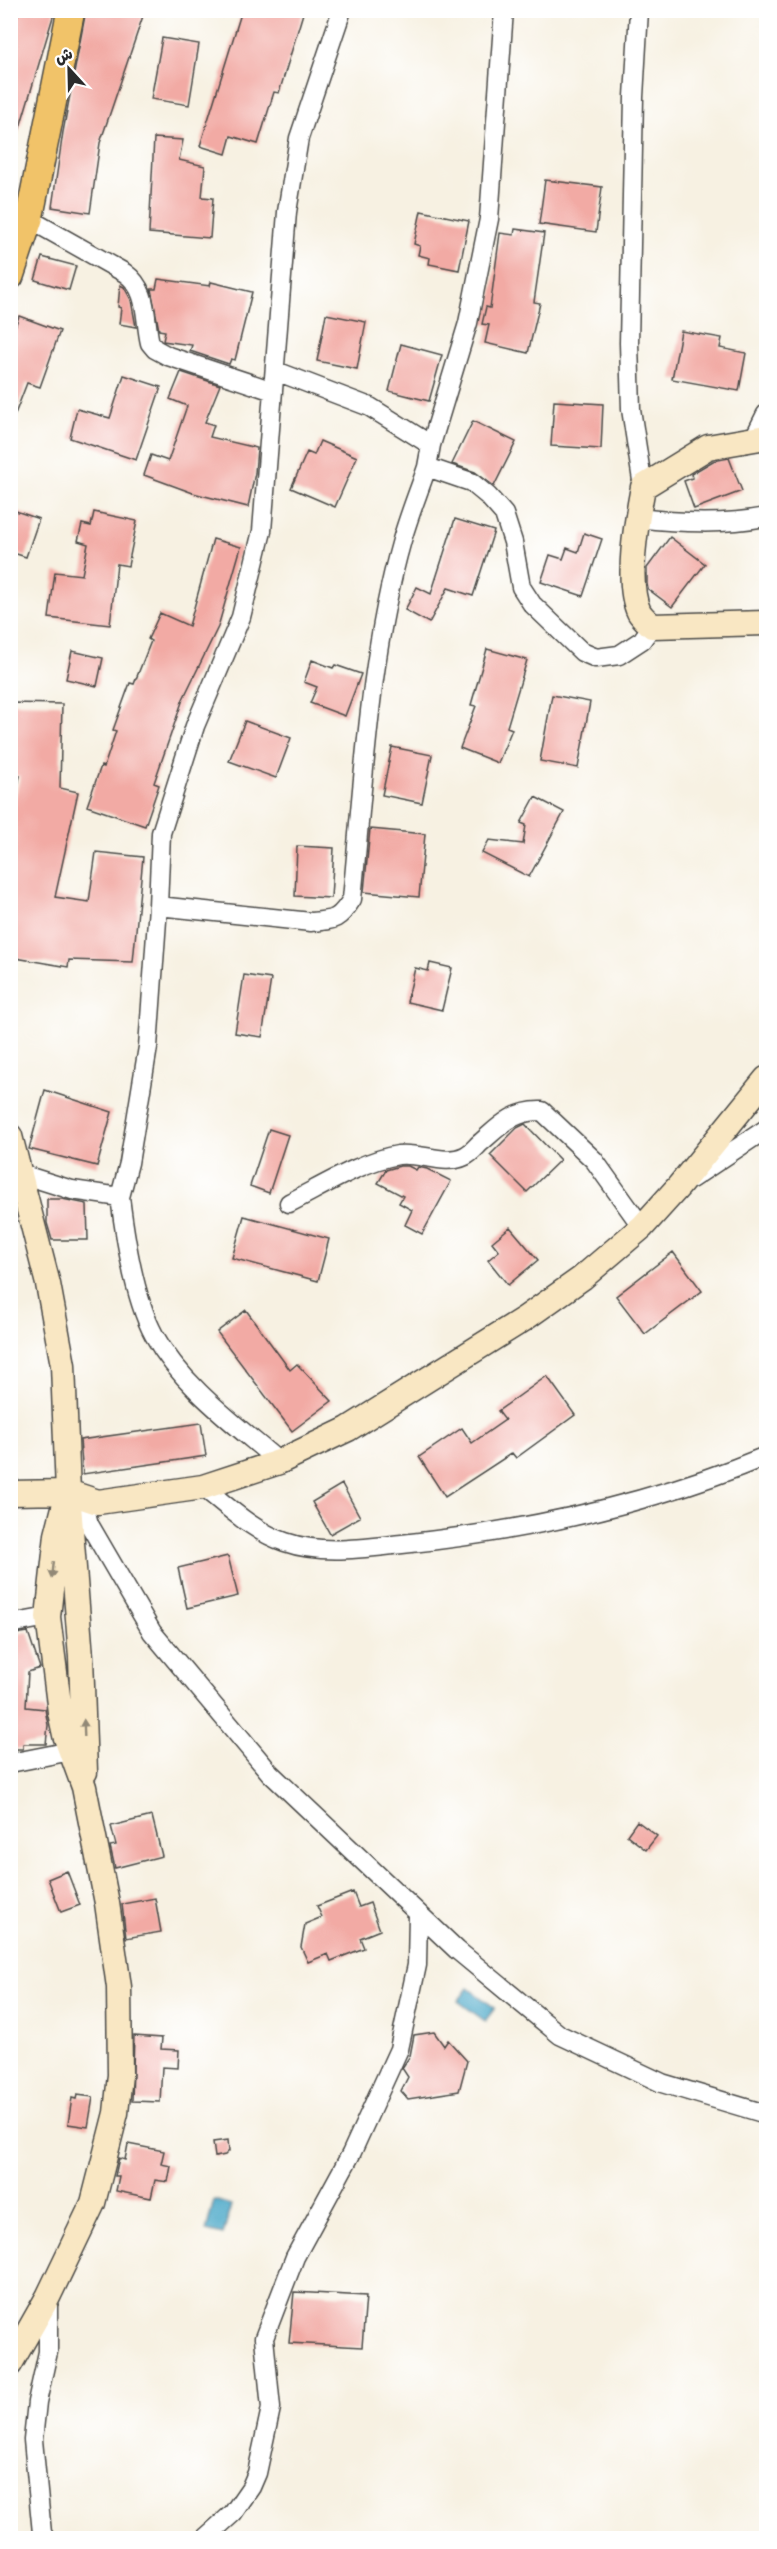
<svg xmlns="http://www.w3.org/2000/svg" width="777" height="2549" viewBox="0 0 777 2549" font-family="'Patrick Hand','Playpen Sans Arabic',sans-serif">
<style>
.water{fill:#48a7c7;stroke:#3a6979;stroke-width:1.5}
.building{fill:#f2aaa4}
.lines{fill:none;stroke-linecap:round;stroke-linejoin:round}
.street-casing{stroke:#4a4946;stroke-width:21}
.secondary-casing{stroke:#4a4946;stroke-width:27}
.primary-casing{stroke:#4a4946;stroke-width:30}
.street{stroke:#fff;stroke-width:18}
.secondary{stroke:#f9e7c3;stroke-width:24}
.primary{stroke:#f1c369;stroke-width:27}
.oneway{fill:#928977}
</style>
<rect width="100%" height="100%" fill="#fff"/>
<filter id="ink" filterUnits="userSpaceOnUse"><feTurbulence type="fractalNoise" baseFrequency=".0167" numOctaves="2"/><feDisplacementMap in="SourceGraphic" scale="12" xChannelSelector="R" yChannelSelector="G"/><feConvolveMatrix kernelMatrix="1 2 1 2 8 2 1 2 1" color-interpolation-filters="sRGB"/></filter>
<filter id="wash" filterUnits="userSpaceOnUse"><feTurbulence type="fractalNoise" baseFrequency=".008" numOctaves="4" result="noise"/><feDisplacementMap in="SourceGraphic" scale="24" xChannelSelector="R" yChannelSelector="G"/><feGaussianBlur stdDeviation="1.35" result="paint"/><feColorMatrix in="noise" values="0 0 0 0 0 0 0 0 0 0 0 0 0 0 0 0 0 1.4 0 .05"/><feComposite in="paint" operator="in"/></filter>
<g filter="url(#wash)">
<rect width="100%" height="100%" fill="#f7f1e2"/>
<!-- water -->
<path class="water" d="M468 1988 495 2008 485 2021 458 2001Z
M214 2200 231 2205 223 2235 206 2231Z"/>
<g id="blocks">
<!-- building -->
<path class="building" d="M19 10H55L15 144H10V41Z
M86 10H145L100 143 90 213 52 207 63 132Z
M242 10H304L279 93 274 92 258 144 231 136 226 154 200 146Z
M162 38 199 44 189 105 151 99Z
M154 138 183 140 179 160 205 166 202 197 213 198 210 238 149 233Z
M545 180 602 187 596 232 539 224Z
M421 211 469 221 459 270 429 264 430 258 418 255 420 246 414 244Z
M515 229 544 233 534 302 540 303 528 353 485 343 489 325 482 324 486 307 490 308 500 233 514 235Z
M42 257 76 266 69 290 35 280Z
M158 279 210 286 211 282 252 292 235 360 231 359 229 364 190 351 192 345 163 341 165 331 159 330 151 289H156Z
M120 285 124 287 131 300 136 327 119 324 121 308 118 307Z
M326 314 366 322 357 369 317 361Z
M19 316 60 331 40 387 27 383 12 422H10V340Z
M681 331 722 338 720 348 746 353 739 391 672 379Z
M401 344 442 355 429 401 389 391Z
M181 372 220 385 205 422 214 425 210 437 257 448 255 473 248 507 193 493 144 475 151 455 168 461 187 406 170 399Z
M124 375 161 387 136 460 70 438 77 409 110 418Z
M554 401 603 404 601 449 551 446Z
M473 421 516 442 494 486 475 472 452 464Z
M320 441 357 457 335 507 291 488 307 452 314 455Z
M729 458 742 491 694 509 684 481 692 478 691 474 713 461Z
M10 509 39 519 26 557 10 552Z
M94 512 137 521 128 566 117 564 110 625 49 618 55 572 82 575 88 544 78 541 82 524 91 526Z
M455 519 494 531 473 596 448 588 429 623 405 610 417 587 431 594Z
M584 533 602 539 583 596 541 582 550 555 563 559 567 548 578 552Z
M670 537 705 564 672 607 648 589 647 584V568Z
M213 539 241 547 218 627 183 699 154 783 159 785 145 826 87 806 101 766 104 767 116 731 113 730 130 683 134 684 151 641 148 639 160 613 189 626Z
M487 649 527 660 507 727 512 729 498 763 460 748 476 706 471 705Z
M72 651 103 658 97 686 66 679Z
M312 660 333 668 335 665 361 674 345 716 310 703 317 687 304 682Z
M552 695 590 702 578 768 540 761Z
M10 703 62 704 60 788 78 792 55 897 89 902 96 852 143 857 133 962 69 960 68 967 10 957V821L20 776 10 775Z
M245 721 291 738 276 778 229 761Z
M392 747 432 755 422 803 382 795Z
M535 797 564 812 529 877 482 853 489 840 523 844 526 825 521 823Z
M370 829 425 834 419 897 364 892Z
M297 846 334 848 331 898 295 896Z
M430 963 452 968 442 1010 407 1002 415 968 428 971Z
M244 975 271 979 262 1037 235 1033Z
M45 1090 112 1112 97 1166 29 1149Z
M525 1124 560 1160 527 1192 490 1155 517 1128Z
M269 1129 288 1135 269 1193 250 1186Z
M400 1166H408L416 1170 418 1167 427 1169 451 1181 422 1234 405 1225 412 1210 399 1203 403 1196 378 1183 386 1170Z
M47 1199H62L87 1204 88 1240H52L47 1223Z
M244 1216 329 1239 318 1281 232 1258Z
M510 1227 538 1260 508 1285 488 1260 499 1251 492 1242Z
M673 1252 702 1291 645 1334 616 1296Z
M246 1310 290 1370 297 1364 332 1401 292 1431 217 1332Z
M547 1376 575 1415 516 1458 512 1453 445 1497 419 1457 462 1428 472 1443 505 1420 498 1411Z
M201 1423 206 1456 83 1474 80 1440Z
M342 1484 360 1517 330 1534 312 1502Z
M228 1556 238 1596 187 1608 178 1568Z
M28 1632 40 1668 28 1672 26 1707 45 1709 48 1725 46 1744H23V1749H10V1635Z
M152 1816 162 1856 115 1868 110 1846 116 1845 111 1826Z
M637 1821 657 1836 646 1850 627 1835Z
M67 1871 80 1905 61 1912 48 1879Z
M353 1892 359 1907 370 1903 380 1930 360 1938 364 1948 331 1961 328 1954 308 1962 301 1947 305 1924 322 1917 317 1906Z
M155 1898 161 1932 126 1938 122 1904Z
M434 2032 444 2046 448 2040 467 2061 459 2091 408 2099 401 2091 408 2077 402 2068 410 2056 414 2035Z
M134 2036 162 2038 161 2049 179 2050 178 2068 162 2067 160 2102 132 2101Z
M77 2095 93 2097 88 2127 68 2124 72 2098 76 2099Z
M228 2140 229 2151 225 2155 215 2157 213 2142Z
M128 2144 164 2151 161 2164 171 2166 168 2182 155 2180 151 2198 116 2191 119 2176H115L119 2158 125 2160Z
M294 2292 366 2296 362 2347 289 2343Z"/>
</g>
</g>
<g filter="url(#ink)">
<use href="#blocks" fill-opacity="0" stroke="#4a4946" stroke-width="1.5"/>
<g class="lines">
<defs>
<path id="street" d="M639 10 634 97 629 343 631 409 643 487
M29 219 125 273C149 290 144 318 150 343L155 349 168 356 273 391
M276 371 370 407 431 445 427 467 471 482 488 496 504 514 513 542 521 587 532 604 582 652 596 658 619 655 642 640 652 626
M754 438 766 414
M431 445 468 323 489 219 504 10
M637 518C682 523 723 525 766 517
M158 906 311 922C335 920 339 920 352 899 364 779 369 656 402 540 409 515 419 491 427 467
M21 1174 72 1190 120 1197 129 1163 148 1047 158 906 161 833 195 726 241 617 262 531 287 212 299 138 342 10
M691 1179 766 1129
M120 1197C125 1238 134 1298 154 1335 182 1386 235 1424 279 1462
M289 1203C321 1187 362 1161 398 1155 420 1152 445 1166 465 1156 471 1153 475 1148 479 1144 499 1127 513 1110 542 1111L594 1160 642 1227
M203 1487C229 1508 253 1531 285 1542 322 1555 364 1548 402 1544 527 1531 650 1504 766 1456
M82 1498 89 1524 152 1632 270 1773 457 1950 560 2035 662 2083 766 2114
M10 1624 48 1617
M10 1763 71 1751
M45 2538 42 2533 33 2440 37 2402 48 2352V2297
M205 2538 233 2513 251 2487 257 2473 271 2408 264 2338 295 2257 351 2154 399 2049 417 1965 418 1914"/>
<path id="secondary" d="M766 437 708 447 643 487C637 519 625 583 639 612 642 617 648 622 652 626L766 623
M10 1136 48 1284 63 1365 68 1492 81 1657 85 1772
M10 1493 68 1492 98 1502 203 1487 279 1462 348 1429 524 1319 582 1278 642 1227 679 1186 766 1079
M10 2364 48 2297 93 2203 116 2113 120 2075 119 1987 107 1903 84 1787 65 1735 60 1712 48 1617 57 1535 68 1492"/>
<path id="primary" d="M10 276 29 219 71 10"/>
</defs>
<!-- street casing -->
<use href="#street" class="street-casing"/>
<!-- secondary casing -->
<use href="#secondary" class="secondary-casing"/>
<!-- primary casing -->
<use href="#primary" class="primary-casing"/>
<!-- street -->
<use href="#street" class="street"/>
<!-- secondary -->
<use href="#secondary" class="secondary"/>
<!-- primary -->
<use href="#primary" class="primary"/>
</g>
<!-- one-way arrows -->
<defs><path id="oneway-solid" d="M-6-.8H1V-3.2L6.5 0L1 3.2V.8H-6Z" transform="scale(1.5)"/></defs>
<g class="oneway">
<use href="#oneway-solid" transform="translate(53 1570) rotate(96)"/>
<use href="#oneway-solid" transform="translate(84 1728) rotate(-92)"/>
</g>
</g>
<!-- margin -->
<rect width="777" height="2549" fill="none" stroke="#fff" stroke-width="36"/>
<!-- north arrow -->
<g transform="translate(69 69) rotate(338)" stroke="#ffffff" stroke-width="4.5" paint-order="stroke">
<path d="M0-4.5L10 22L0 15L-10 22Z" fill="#2b2b2b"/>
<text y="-9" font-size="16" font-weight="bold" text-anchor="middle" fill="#2b2b2b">ش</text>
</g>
</svg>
